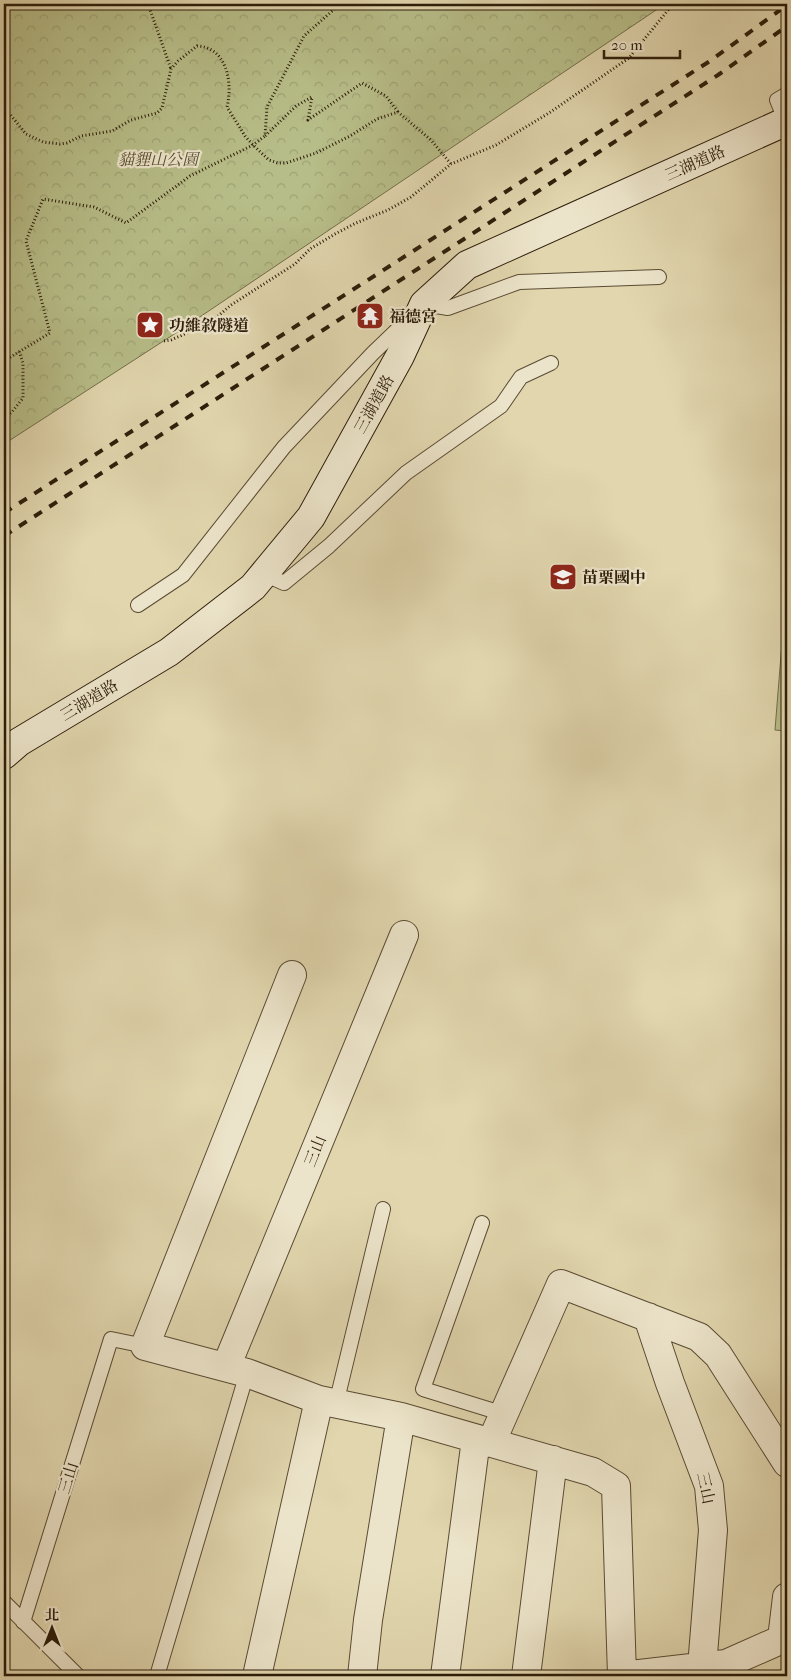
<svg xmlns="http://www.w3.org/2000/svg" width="791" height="1680" viewBox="0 0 791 1680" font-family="'IM FELL French Canon','Noto Serif TC',serif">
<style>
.park{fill:url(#park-crowns);stroke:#726d49}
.garden{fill:#b7bd88;stroke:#726d49}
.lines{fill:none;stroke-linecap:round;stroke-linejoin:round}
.lane-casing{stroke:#5a4b33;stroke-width:16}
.street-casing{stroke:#5a4b33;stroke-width:30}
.secondary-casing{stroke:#2d1d0a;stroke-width:30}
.path{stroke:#2d1d0a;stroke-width:3;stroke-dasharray:1 2.5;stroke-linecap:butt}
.lane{stroke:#ece4ca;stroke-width:14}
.street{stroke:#ece4ca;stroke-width:28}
.secondary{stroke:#ece4ca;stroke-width:28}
.rail{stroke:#2d1d0a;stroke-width:4;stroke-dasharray:9 9;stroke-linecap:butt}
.labels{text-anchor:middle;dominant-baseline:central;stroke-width:4.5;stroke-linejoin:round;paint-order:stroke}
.park-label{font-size:16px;font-style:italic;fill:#564d30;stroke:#ece4ca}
.street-label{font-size:16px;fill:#2d1d0a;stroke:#ece4ca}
.poi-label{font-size:16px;font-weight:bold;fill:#2d1d0a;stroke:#ece4ca;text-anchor:start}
</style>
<defs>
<pattern id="park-crowns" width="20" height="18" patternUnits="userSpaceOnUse" patternTransform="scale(1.25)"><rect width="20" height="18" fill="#b7bd88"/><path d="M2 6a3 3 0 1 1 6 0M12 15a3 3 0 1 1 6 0" fill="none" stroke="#9ea274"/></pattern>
</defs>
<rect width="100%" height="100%" fill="#e1d6ae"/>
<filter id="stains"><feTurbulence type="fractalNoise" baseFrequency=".004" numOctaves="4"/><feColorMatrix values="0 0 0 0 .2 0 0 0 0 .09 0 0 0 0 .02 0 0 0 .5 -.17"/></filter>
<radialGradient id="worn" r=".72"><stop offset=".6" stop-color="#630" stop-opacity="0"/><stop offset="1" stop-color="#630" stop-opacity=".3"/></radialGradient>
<!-- park -->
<path class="park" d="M4 4H665L179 331 4 444Z"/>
<!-- garden -->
<path class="garden" d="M787 580V731L775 730Z"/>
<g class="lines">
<defs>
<path id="lane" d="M786 122 777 100 787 94
M264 574 284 583 329 546 406 473 501 406 521 377 551 363
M138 605 183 575 284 447 373 353 424 304 448 308 519 282 659 277
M482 1223 423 1389 504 1414
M336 1404 383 1209
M4 1602 78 1676
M23 1622 111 1339 145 1346
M157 1676 247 1373"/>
<path id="street" d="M292 975 145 1346 247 1373 319 1400 401 1417 593 1472 616 1486 622 1676
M648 1317 670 1383 709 1486 713 1530 702 1667
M226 1367 404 935
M491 1443 561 1284 699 1337 718 1355 787 1463
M782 1639 787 1597
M257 1676 319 1400
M362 1676 368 1620 401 1417
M445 1676 476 1439
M526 1676 553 1460
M622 1676 726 1664 787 1637"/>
<path id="secondary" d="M4 755 19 742 169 652 253 587 311 517 400 356 424 304 467 265 787 121"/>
</defs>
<!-- lane casing -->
<use href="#lane" class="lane-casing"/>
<!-- street casing -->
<use href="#street" class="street-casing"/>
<!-- secondary casing -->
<use href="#secondary" class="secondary-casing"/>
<!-- path -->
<path class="path" d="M148 4 171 69
M340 4 304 36 267 107 265 136 296 106 312 97 308 120 362 83 386 96 398 112
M4 107 26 134 43 142 60 144 67 143 81 136 112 131 131 120 157 113 162 108 171 69 178 61 197 46C227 47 233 83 227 107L245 136 253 145 269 160 278 163H286L316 153 350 136 377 119 398 112 431 140 451 164
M164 341 171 340 189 332 218 316 231 305 295 264 310 249 335 234 356 223 388 210 411 197 451 164 496 145 549 113 629 58 673 4
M4 361 50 333 26 241 43 199 94 207 126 223 190 176 253 145 265 136
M4 417 11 413 23 398V363L19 351"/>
<!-- lane -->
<use href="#lane" class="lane"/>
<!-- street -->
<use href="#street" class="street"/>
<!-- secondary -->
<use href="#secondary" class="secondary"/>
<!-- rail -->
<path class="rail" d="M4 513 710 61 787 5
M4 536 718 75 787 26"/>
</g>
<!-- icons -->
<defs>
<symbol id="temple-square" viewBox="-11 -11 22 22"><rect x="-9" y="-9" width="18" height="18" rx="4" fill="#8f2418" stroke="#ece4ca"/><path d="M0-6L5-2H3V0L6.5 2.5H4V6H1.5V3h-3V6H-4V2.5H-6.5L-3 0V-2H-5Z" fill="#fff"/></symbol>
<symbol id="sight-square" viewBox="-11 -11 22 22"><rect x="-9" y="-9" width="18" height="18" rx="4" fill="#8f2418" stroke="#ece4ca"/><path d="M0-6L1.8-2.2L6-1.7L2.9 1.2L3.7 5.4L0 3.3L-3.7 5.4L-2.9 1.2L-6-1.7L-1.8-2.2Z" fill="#fff"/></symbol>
<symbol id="school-square" viewBox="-11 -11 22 22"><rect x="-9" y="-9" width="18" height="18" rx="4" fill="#8f2418" stroke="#ece4ca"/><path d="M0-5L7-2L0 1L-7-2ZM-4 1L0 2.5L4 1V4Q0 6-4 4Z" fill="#fff"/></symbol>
</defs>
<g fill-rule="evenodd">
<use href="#temple-square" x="354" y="300" width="32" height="32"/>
<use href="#sight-square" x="134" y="309" width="32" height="32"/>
<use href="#school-square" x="547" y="561" width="32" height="32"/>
</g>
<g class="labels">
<!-- park labels -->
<g class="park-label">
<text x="158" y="159">貓貍山公園</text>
</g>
<!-- street labels -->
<g class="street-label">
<text transform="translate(695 163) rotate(-24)">三湖道路</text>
<text transform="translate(374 404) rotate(-61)">三湖道路</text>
<text transform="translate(89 700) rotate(-31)">三湖道路</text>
<text transform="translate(315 1151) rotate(-68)">三山</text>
<text transform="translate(68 1478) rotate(-73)">三山</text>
<text transform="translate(706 1488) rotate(78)">三山</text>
</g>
<!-- poi labels -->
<g class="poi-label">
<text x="389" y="316">福德宮</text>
<text x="169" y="325">功維敘隧道</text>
<text x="582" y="577">苗栗國中</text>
</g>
</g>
<!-- margin -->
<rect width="791" height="1680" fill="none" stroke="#e1d6ae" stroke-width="20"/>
<rect x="5" y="5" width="781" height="1670" fill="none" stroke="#2d1d0a" stroke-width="2.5"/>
<rect x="10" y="10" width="771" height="1660" fill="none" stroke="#2d1d0a"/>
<!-- north arrow -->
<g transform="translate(52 1628)" stroke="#ece4ca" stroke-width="4" paint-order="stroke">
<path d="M0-4L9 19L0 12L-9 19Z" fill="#2d1d0a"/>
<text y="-8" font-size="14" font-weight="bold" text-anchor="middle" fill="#2d1d0a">北</text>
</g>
<!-- scale -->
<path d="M604 50v8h76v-8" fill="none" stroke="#2d1d0a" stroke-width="2.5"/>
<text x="611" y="50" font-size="15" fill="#2d1d0a" stroke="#ece4ca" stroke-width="4" paint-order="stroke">20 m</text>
<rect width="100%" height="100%" filter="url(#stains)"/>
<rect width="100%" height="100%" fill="url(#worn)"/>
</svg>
